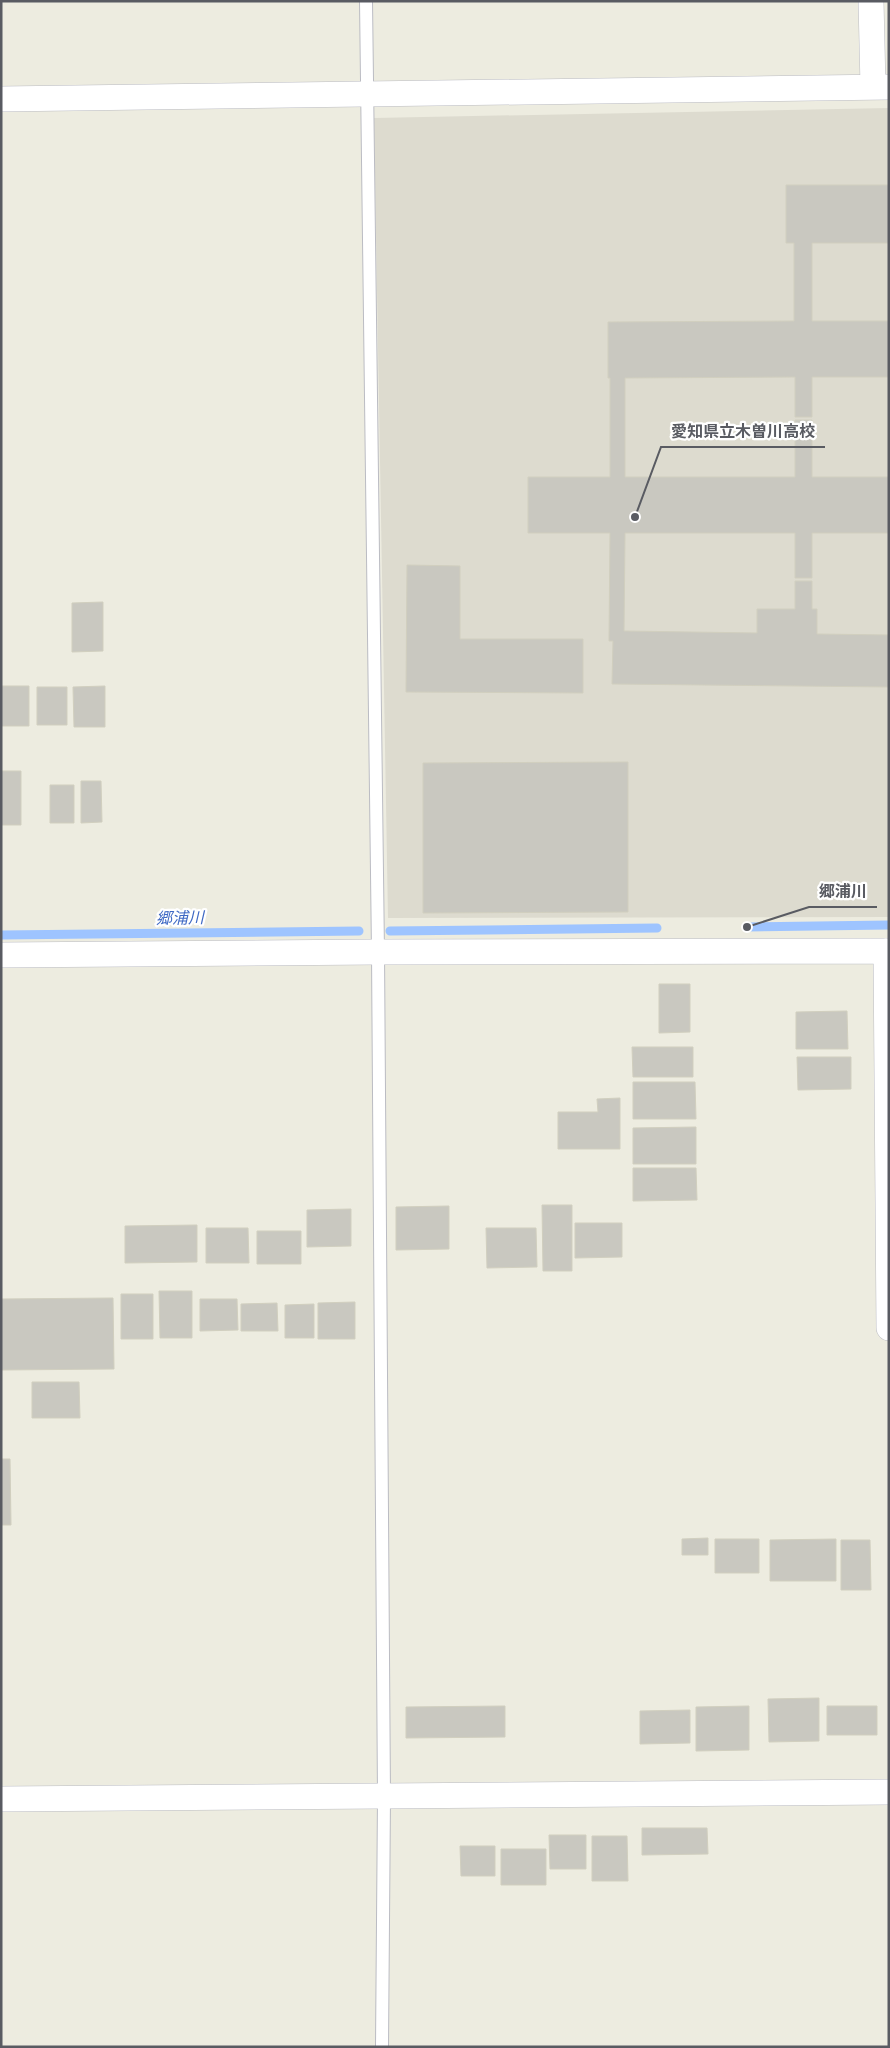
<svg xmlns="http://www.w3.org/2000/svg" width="890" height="2048" viewBox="0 0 890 2048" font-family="'Work Sans','Noto Sans JP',sans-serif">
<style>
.education{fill:#dddbcf}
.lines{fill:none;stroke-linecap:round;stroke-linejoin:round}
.stream{stroke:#9ec4ff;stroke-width:9}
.building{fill:#c9c8c0;stroke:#d1cfbf}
.service-casing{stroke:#bbbcc3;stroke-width:14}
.minor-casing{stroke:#bbbcc3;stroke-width:26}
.service{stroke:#fff;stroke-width:12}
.minor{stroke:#fff;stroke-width:25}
.labels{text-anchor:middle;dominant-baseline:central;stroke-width:4.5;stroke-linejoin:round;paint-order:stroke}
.water-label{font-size:16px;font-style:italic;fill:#3f69c4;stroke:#fff}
.leader{fill:none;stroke:#595b62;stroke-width:2}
.callout-dot{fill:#595b62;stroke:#fff;stroke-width:2}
.callout-label{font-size:16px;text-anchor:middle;font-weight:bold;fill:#595b62;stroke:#fff;stroke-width:4.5;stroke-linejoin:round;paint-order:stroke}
</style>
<rect width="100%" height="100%" fill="#edece0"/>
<!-- education -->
<path class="education" d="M889 108V917L388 918 374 118Z"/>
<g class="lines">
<!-- stream -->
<path class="stream" d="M747 927 889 925
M390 931 657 928
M1 935 359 931"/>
</g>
<!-- building -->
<path class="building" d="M786 185H889V243H812V321H889V377H812V417H795V377L625 378V477H795V420H812V477H889V533H812V578H795V533H625L624 631 757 633V609H795V581H812V609H817V634L889 635V687L612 684 613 641H609L610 533H528V477H610V378H608V322L794 321V243H786Z
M407 565 460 566V639H583V693L406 692Z
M103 602V651L72 652V603Z
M1 686H29V726H1Z
M105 686V727H74L73 687Z
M37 687H67V725H37Z
M628 762V912L423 913V763Z
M1 771H21V825H1Z
M81 781H101L102 822 81 823Z
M50 785H74V823H50Z
M659 984H690V1032L659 1033Z
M847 1011 848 1049H796V1012Z
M632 1047H693V1077H633Z
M797 1057H851V1089L798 1090Z
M633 1082H695L696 1119H633Z
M620 1098V1149H558V1112H598L597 1099Z
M696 1127V1164H633V1128Z
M633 1168H696L697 1200 633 1201Z
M542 1205H572V1271H543Z
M449 1206V1249L396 1250V1207Z
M351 1209V1246L307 1247V1210Z
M575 1223H622V1257L575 1258Z
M197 1225V1262L125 1263V1226Z
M206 1228H248L249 1263H206Z
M486 1228H536L537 1267 487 1268Z
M257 1231H301V1264H257Z
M159 1291H192V1338H160Z
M121 1294H153V1339H121Z
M113 1298 114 1369 1 1370V1299Z
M200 1299H237L238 1330 200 1331Z
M355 1302V1339H318V1303Z
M277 1303 278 1331H241V1304Z
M314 1304V1338H285V1305Z
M32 1382H79L80 1418H32Z
M1 1459H10L11 1525H1Z
M708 1538V1555H682V1539Z
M715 1539H759V1573H715Z
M836 1539V1581H770V1540Z
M841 1540H870L871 1590H841Z
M819 1698V1741L769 1742 768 1699Z
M505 1706V1737L406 1738V1707Z
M749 1706V1750L696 1751V1707Z
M827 1706H877V1735H827Z
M690 1710V1743L640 1744V1711Z
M642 1828H707L708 1854 642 1855Z
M549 1835H586V1869H550Z
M592 1836H627L628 1881H592Z
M460 1846H495V1876H461Z
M501 1849H546V1885H501Z"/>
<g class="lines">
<defs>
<path id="service" d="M366 1 378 952 384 1797 382 2047"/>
<path id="minor" d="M871 1 873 87
M1 99 889 87
M886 951 889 1328
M1 955 378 952 889 951
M1 1799 889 1792"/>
</defs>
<!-- service casing -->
<use href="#service" class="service-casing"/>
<!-- minor casing -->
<use href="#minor" class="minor-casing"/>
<!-- service -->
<use href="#service" class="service"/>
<!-- minor -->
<use href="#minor" class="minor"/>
</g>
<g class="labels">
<!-- water labels -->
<g class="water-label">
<text transform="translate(180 918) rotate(-1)">郷浦川</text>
</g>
</g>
<!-- callouts -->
<path class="leader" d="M635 517L661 447H825M747 927L809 907H877"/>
<g class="callout-dot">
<circle cx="635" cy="517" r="5"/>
<circle cx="747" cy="927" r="5"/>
</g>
<g class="callout-label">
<text x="743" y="437">愛知県立木曽川高校</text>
<text x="843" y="897">郷浦川</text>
</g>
<!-- border -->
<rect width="890" height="2048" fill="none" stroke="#595b62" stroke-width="5"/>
</svg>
